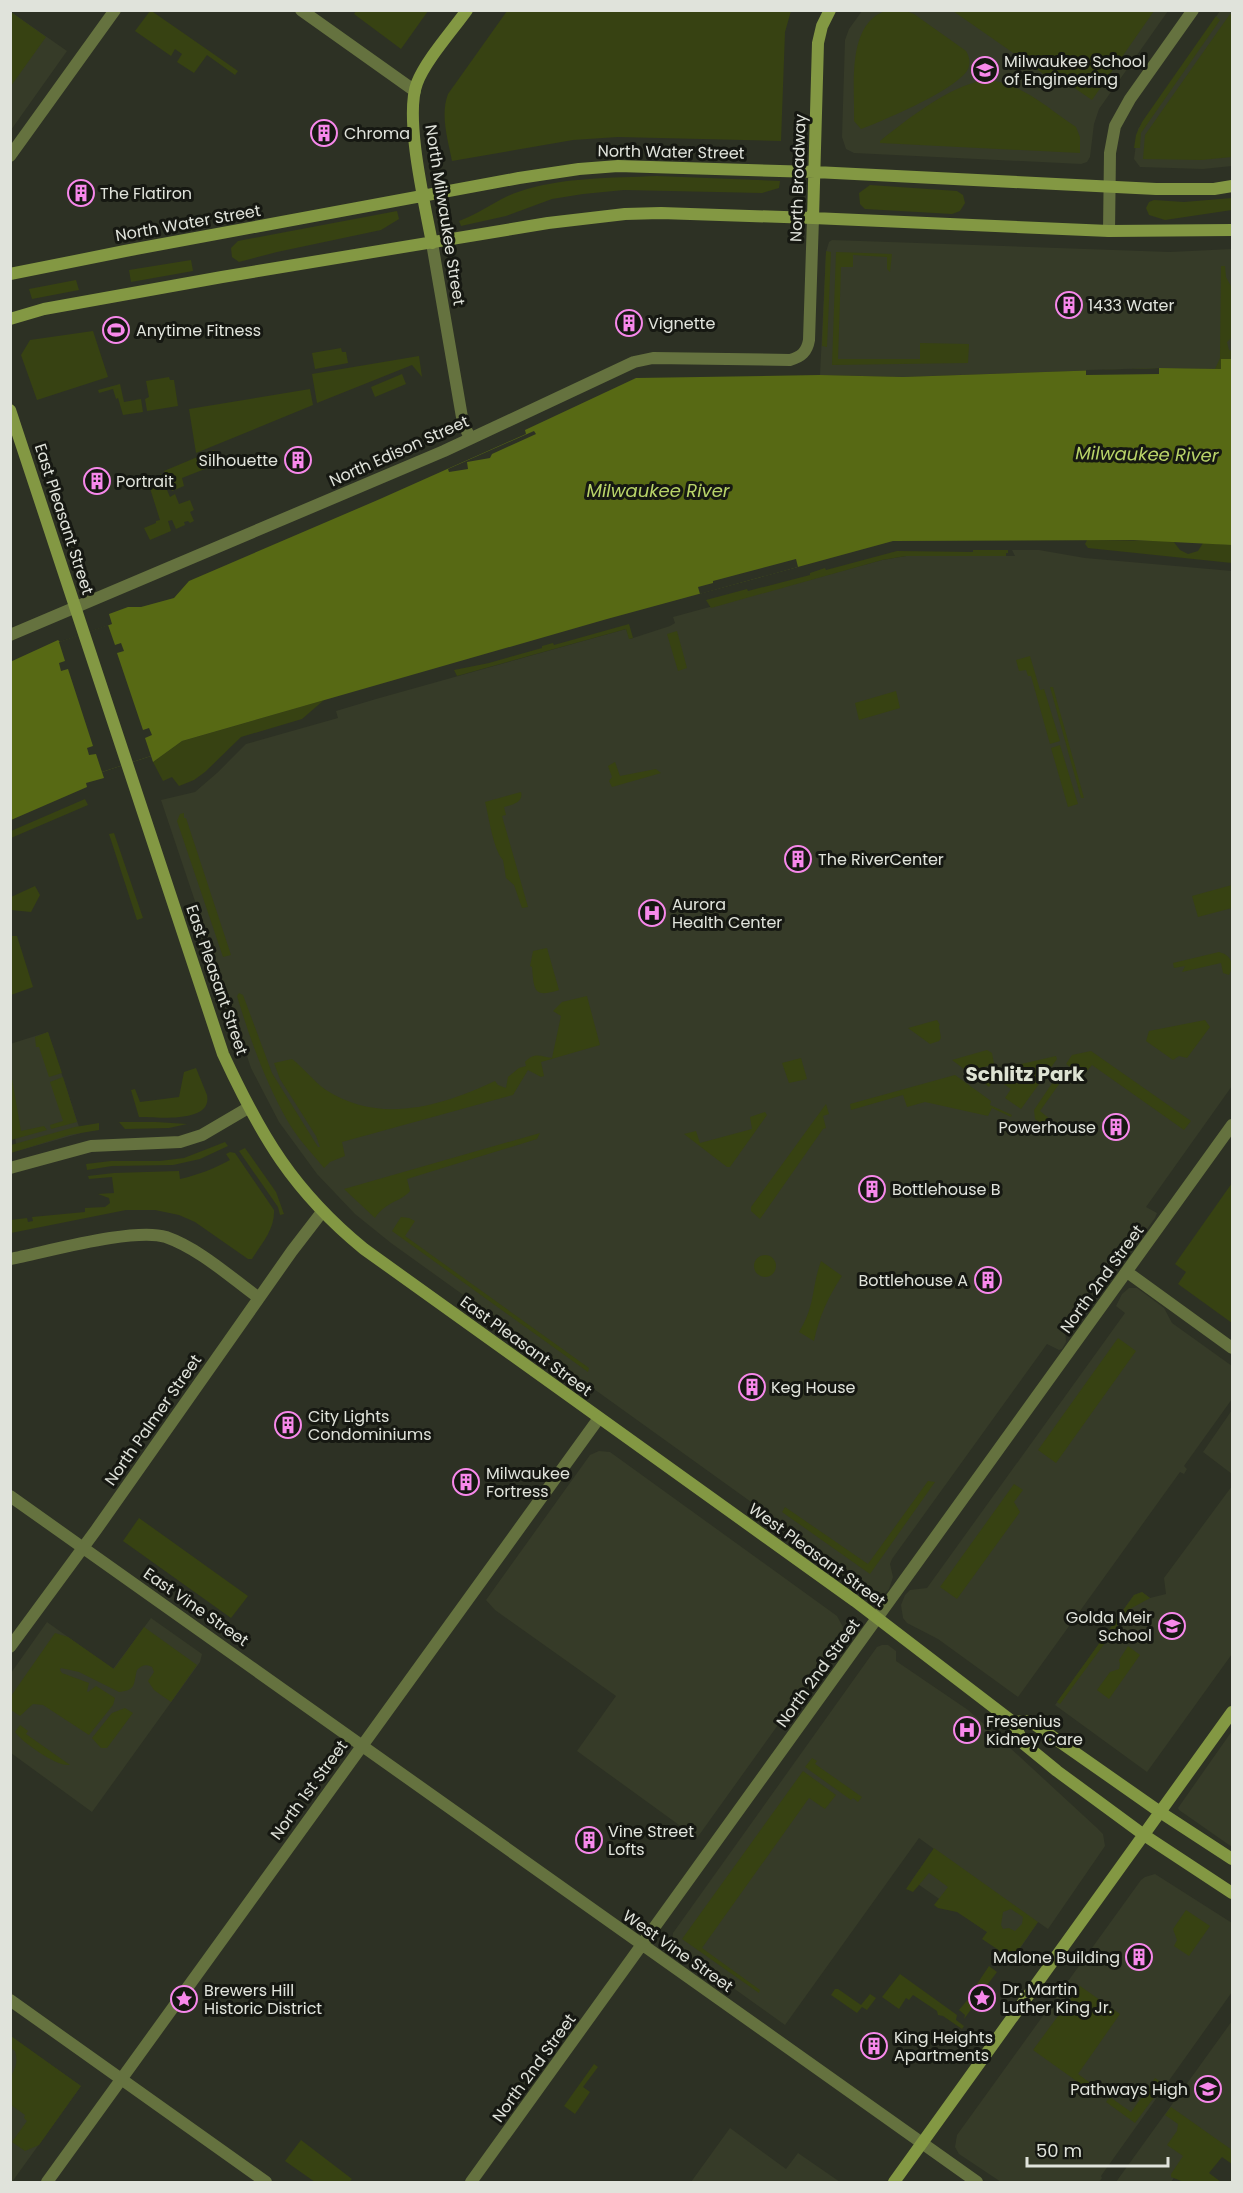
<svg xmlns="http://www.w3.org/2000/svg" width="1243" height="2193" viewBox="0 0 1243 2193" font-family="Poppins,sans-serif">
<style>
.built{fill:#363b28}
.green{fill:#374212;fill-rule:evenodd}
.water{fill:#576914}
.pier{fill:#2d3124}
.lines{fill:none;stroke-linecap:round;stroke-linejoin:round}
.street{stroke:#65723f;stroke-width:12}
.secondary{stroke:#839843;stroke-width:12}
.labels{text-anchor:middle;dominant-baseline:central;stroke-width:6;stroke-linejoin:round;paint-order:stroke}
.poi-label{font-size:16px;fill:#e0e3db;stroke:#161812;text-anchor:start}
.street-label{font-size:16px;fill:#e0e3db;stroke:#161812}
.water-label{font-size:18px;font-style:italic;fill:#b9d469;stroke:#161812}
.quarter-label{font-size:20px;font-weight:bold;fill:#dee3d3;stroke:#161812}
</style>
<rect width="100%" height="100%" fill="#2d3124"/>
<!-- built -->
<path class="built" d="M862 11H1168L1099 109 1094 124 1090 157 1087 162 1081 164 854 153 846 149 842 137 845 40 849 29Z
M1220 11H1232V166L1203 169 1140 167 1134 159 1138 129Z
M11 12 67 51 11 130Z
M832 240 1170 252 1232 249V359L1221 369 1160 368 903 377 820 375 826 252 829 242Z
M1012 550H1039L1085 558 1232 571V1086L1146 1207 1157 1213 1155 1218 1104 1288 1088 1293 1065 1326 1066 1342 1062 1349 1059 1350 1047 1344 892 1559 890 1564 893 1577 889 1589 884 1594 872 1596 805 1549 804 1540 391 1243 355 1214 317 1174 279 1122 251 1068 161 800 195 792 217 773 246 744 338 718 336 711 376 699 626 629 630 639 670 626 675 623 673 617 882 560 906 556H1015Z
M48 1032 81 1133 17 1151 11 1109 10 1044Z
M1129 1288H1137L1148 1296 1164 1308 1172 1323 1232 1366V1399L1184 1466 1187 1469 1184 1474 1180 1472 1018 1697 938 1639 907 1623 903 1618 901 1605 905 1595 910 1590 927 1588 1125 1313 1116 1306 1122 1294Z
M1232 1410V1474L1203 1452Z
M599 1451 610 1452 837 1616 843 1627 841 1637 697 1838 577 1751 616 1696 495 1610 486 1600 590 1455Z
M1232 1486V1654L1147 1772 1055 1705 1134 1595 1142 1592 1150 1598 1166 1594 1164 1578Z
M151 1618 202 1654 200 1662 92 1812 11 1753V1673L47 1622 113 1669Z
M882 1645H888L896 1651V1661L968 1710 994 1733 1097 1828 1103 1834 1105 1846 1048 1929 1038 1922 1017 1953 912 1880 934 1849 919 1838 785 2025 676 1947 672 1941 673 1933 877 1647Z
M1232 1731V1847L1179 1810 1178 1808Z
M1155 1874 1232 1923V1992L1101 2176 1102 2178 1099 2182H1001L959 2154 955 2147 957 2135 1141 1880 1145 1877Z
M1232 2021V2155L1204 2136 1171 2182H1116Z
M10 2036 81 2086 12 2182H10Z
M730 2128 786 2169 798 2153 840 2182H691Z"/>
<!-- green -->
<path class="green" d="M150 11H154L153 12 238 71 235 75 207 55 194 73 177 62 182 54 175 49 171 56 135 31Z
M356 11 428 10V11L401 49 354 14Z
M507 11H791L785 32 781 141 618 137 573 140 452 161C448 140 440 115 448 94Z
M885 11H906L914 14 966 51C969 56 971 62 968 69 958 89 883 121 861 129L854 121C855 87 846 25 885 11Z
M953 11H1154L1092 100 1061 79 1058 84Z
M11 12 46 37 11 86 10 13Z
M1230 14 1232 16V157L1201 160 1143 159 1145 135Z
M1216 16 1220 20 1141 133 1140 148H1134L1136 135 1142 122Z
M984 80C1020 81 1047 108 1076 127L1080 137V153L880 143V141C909 118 948 87 984 80Z
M657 176 780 181 779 188 762 193 624 190 583 194 552 199 506 216 461 226 459 221C480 214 497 199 518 192 562 177 611 178 657 176Z
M870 185 957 191 963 195 965 203 960 211 952 214 865 209 860 204 859 193Z
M1232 198V210L1165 220 1149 215 1146 208 1149 202 1154 200 1184 202Z
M397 211 399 219 381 230 277 252 239 262 232 257 231 248 238 241Z
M826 251 831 252 827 347 822 346Z
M836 252 892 254 890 272 887 269V257L853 255V267H841L838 359H920V343L969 344 968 363 832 365Z
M191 260 193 271 131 282 129 270Z
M1221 266H1225L1226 277 1232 288V337L1227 342 1229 350 1232 351V382L1215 369 1220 358Z
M76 280 79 290 32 299 29 289Z
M93 331 108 377 37 400 21 355 30 340Z
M341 348 342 352H346L348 363 315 369 312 353Z
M419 356 422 377 412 365 317 403 312 374Z
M402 374 406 384 375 397 371 387Z
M169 377 170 380H174L178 406 147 411 145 399 149 397 146 381Z
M120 384 124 402 141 399 143 412 123 415 118 398 116 399 113 389 99 393 98 390Z
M310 389 313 405 196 453 189 409Z
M214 450 220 463 182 478 184 486 172 491 164 471Z
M160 473 170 497 175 494 179 504 190 500 194 510 190 512 194 521 190 523 188 521 184 522 185 525 176 529 172 520 168 521 171 531 150 540 144 528 156 523V521L160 520 148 482 160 480Z
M1087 540 1173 541 1180 550 1188 554 1198 551 1203 543 1232 545V563L1088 548 1085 544Z
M973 550H1008V553H1006V556H906L882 560 711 608 706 600 747 589 748 591 810 575V573L825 568 826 570 897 551 973 552Z
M629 624 633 638 629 639 626 629 457 676 454 670 489 663 542 648V646L553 643 554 645Z
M677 631 687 668 678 671 667 634Z
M1030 656 1040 690 1044 689 1060 741 1050 744 1031 676H1028L1026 670 1019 671 1016 660Z
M1050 687H1053L1084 798H1081Z
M896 691 900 708 859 720 855 703Z
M324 700 302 719 241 737 205 772 194 780 179 786 172 777 163 781 153 762 182 741Z
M1060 745 1078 804 1068 807 1051 748Z
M615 762 620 776 656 769 661 773 612 787 609 781 612 777 608 766Z
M521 792C524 802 512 805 504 807L506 815 502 816 528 907 522 908 514 885 506 878 503 860C493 849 489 817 485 802Z
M85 799 88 805 11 838V831Z
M184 813V818H186L231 955 223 957 177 821 180 814Z
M114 833 143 918 137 920 109 834Z
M1232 885V908L1198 917 1192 896Z
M35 886 40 895 31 912 11 910V897Z
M11 936H17L33 987 11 995Z
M547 948 559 990C534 998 534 991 532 967L530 966 533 951Z
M1219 952C1231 955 1235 964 1229 975L1223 973 1221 963 1182 972 1185 966 1174 968 1173 963Z
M239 993 243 995 272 1073 318 1147H320L316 1136 280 1079 274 1063 292 1059C304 1068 313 1081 326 1090 380 1125 442 1106 495 1081L498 1085 506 1088 508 1077 519 1068 526 1066 525 1062C534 1052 540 1056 552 1058L561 1016 553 1011 562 1002 587 996 600 1045 541 1062 544 1076 541 1077 528 1070 513 1095 342 1142 345 1156 330 1162 324 1168C311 1152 297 1138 287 1120 265 1081 250 1039 237 996Z
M937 1020 940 1025 939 1026 941 1038 939 1041 930 1044 908 1028Z
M1205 1020 1210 1027 1187 1058 1179 1056 1173 1060 1146 1041 1149 1031Z
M48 1032 62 1073 49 1077 39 1047H36L35 1037Z
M987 1050 992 1053 994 1064 968 1072 952 1060Z
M1091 1051 1191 1121 1184 1130 1092 1065 1083 1076 1066 1064 1072 1055Z
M1056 1056 1057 1059 1021 1109 1005 1098 1011 1089 995 1078 989 1087 974 1075Z
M801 1058 807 1079 789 1083 782 1063Z
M10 1067 21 1131 44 1126 47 1130 11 1140Z
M196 1068 207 1095C213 1124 155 1117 139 1117L131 1090 135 1089 140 1102 179 1097 184 1072Z
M955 1075 991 1101 990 1105 1012 1115 1011 1117 992 1108 988 1116 925 1102 907 1107 903 1095 851 1110 850 1104Z
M1057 1076 1062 1080 1040 1111 1051 1120 1046 1127 1035 1119 1034 1110Z
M63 1077 77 1122 51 1129 50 1125 63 1121 50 1082Z
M826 1104 829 1114 823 1116 826 1128 823 1129 760 1219 751 1211V1207Z
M765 1112 767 1115 730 1167H727L684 1134 696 1131 700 1143 752 1129 750 1117Z
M119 1122H156L187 1124 169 1128 125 1129Z
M99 1123V1130L69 1135 11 1153V1145L75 1127Z
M540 1133 537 1139 407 1179 410 1191C401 1202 386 1201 375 1218L344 1189Z
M225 1142 228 1146 200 1159 173 1165 112 1166 87 1170 86 1164 111 1161H160L184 1158Z
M245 1148 276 1192 284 1214 280 1215 278 1207 239 1151Z
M230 1152 235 1153 274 1210C275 1229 262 1243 252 1259H248L195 1222 179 1215 155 1210H126L11 1233V1220L27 1218 28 1222 33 1221 32 1217 85 1212V1208L105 1207 110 1203 109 1198 98 1194 114 1193 112 1177 89 1179 88 1176 114 1173 179 1171 180 1179C198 1175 213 1169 230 1160L226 1154Z
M1232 1183V1323L1178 1284 1186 1272 1175 1264Z
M401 1217 409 1218 415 1221 405 1236 589 1368 588 1372 392 1231Z
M754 1266a11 11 0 1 1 22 0a11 11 0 1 1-22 0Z
M821 1261 842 1276C828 1297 819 1317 814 1341L799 1332C816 1304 811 1289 821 1261Z
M1118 1338 1136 1351 1056 1463 1038 1450Z
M928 1481 935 1482 870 1574 782 1512 785 1507 868 1564Z
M1014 1484 1023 1490 1014 1502 1020 1512 957 1599 940 1587Z
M139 1518 248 1596 231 1618 123 1541Z
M1142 1592 1150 1598 1130 1609 1060 1704 1057 1702 1134 1595Z
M144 1627 197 1665 171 1702 154 1690 148 1681 154 1672 152 1667C146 1664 142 1665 137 1670 133 1684 137 1690 119 1692L79 1672 61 1668 60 1670 62 1673 89 1683 87 1691 88 1692 96 1686 115 1698 113 1705 89 1735 43 1705 33 1704 20 1716 11 1710V1696L55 1633 68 1637 114 1669Z
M1128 1646 1140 1655 1109 1699 1097 1690 1110 1672 1119 1669 1120 1664 1119 1660Z
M125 1708 133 1713 107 1748H101L92 1738 112 1713Z
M20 1725 28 1731 26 1734 70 1765C57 1767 23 1743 15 1732Z
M812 1758 817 1761 815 1764 862 1797 858 1802 853 1798 851 1800 805 1767Z
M803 1771 836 1795 825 1809 809 1798 702 1948 760 1990 759 1993 682 1939Z
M934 1848 1038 1922 1012 1959 982 1939 987 1932 957 1912 938 1908 934 1905 948 1887 929 1873 913 1892 906 1889ZM1011 1909 1023 1917 1022 1924 1015 1931 1009 1928 1003 1929 1001 1925 1003 1912Z
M1186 1910 1210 1926 1189 1956 1174 1946 1177 1940 1173 1929Z
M989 1966 997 1972 985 1988 975 1992V2004L964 2019 965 2015 959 2010 979 1986 977 1984Z
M900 1974 957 2015 956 2020 964 2026 962 2029 943 2016 938 2015 937 2011 913 1995 909 2000 906 1998 899 2009 882 1997Z
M1080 1986 1120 2014 1078 2074 1093 2085 1089 2090 1033 2050Z
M835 1989H838L861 2005 870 1994 876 1998 867 2010 862 2007 857 2013 831 1995Z
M11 2036 81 2086 39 2145 25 2151 12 2142 27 2121 24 2118 25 2115 11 2105C10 2097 9 2087 10 2080 14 2067 19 2066 15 2051L11 2048Z
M594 2064 598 2067 583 2087 590 2092 575 2114 564 2106Z
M1155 2078 1164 2084 1135 2123 1106 2102 1110 2097 1131 2112Z
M1171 2107 1232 2150V2164L1222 2157 1209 2173 1221 2182H1184L1171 2177V2174L1183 2156 1167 2145 1177 2131 1178 2124 1165 2115Z
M301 2140 352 2179 349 2182H315L285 2161Z"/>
<!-- water -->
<path class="water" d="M1221 359H1232V545L1133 540 893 541 607 619 182 741 153 762 151 756 102 772 104 778 86 783 87 787 11 820 10 662 58 640 60 642 112 624 109 614 128 607H141L174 598 189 581 380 499 526 434 525 430 636 378 820 375 903 377 1159 368 1221 369Z"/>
<!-- pier -->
<path class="pier" d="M1159 368V374L1086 375V370Z
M534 431 536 434 492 454 490 458 467 462 468 469 449 472 448 469Z
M796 559 798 567 700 594 698 587 713 583V581Z
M108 625 115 645 121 643 124 651 117 653 143 730 149 728 152 735 145 738 151 756 102 772 96 754 89 755 87 748 93 746 68 669 61 671 59 663 65 661 59 642Z"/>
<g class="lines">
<!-- street -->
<path class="street" d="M301 10 415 91
M10 156 115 10
M1109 231 1110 153 1115 126 1130 99 1193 10
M432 243 463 423 470 438
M10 635 444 451 634 362 653 358 790 360C801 357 807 352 809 340L813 218
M10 1168 91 1146 180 1142 202 1135 248 1108
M10 1259C47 1252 134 1227 166 1237 200 1249 230 1277 259 1298
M1127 1272 1232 1348
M10 1496 977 2182
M10 1647 96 1530 292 1251 322 1212
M10 2000 266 2182
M47 2182 599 1418
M471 2182 1232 1125"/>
<!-- secondary -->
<path class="secondary" d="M813 218 818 43 822 26 830 10
M432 243C425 205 404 117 417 83 426 60 452 31 467 10
M10 274 125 251 519 178 579 169 618 166 815 172 1156 189H1214L1232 186
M10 319 44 309 222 277 548 223 625 214 661 213 813 218 1109 231 1232 230
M10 410 223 1054C261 1136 293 1191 364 1249L855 1601 1013 1722 1024 1744 1057 1771 1144 1835 1232 1893
M1013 1722 1030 1721 1160 1812 1232 1859
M894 2182 1232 1712"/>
</g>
<!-- icons -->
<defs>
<symbol id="university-ring" viewBox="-11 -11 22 22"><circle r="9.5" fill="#161812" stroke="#f788eb" stroke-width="1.5"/><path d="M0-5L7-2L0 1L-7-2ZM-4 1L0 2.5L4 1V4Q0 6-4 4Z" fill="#f788eb"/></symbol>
<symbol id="building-ring" viewBox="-11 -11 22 22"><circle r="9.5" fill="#161812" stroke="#f788eb" stroke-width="1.5"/><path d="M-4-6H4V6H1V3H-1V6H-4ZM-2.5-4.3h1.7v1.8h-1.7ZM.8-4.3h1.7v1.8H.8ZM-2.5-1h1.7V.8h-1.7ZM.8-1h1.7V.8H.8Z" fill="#f788eb"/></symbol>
<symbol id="stadium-ring" viewBox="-11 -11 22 22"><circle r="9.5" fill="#161812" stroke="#f788eb" stroke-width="1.5"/><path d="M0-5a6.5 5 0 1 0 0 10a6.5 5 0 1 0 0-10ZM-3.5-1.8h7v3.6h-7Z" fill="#f788eb"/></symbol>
<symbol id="hospital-ring" viewBox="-11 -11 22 22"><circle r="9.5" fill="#161812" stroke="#f788eb" stroke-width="1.5"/><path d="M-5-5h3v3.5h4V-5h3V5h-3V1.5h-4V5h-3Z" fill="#f788eb"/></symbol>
<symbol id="school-ring" viewBox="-11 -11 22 22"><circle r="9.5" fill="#161812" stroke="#f788eb" stroke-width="1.5"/><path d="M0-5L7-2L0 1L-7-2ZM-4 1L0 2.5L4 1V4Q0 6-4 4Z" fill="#f788eb"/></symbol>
<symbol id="sight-ring" viewBox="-11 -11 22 22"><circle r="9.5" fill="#161812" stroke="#f788eb" stroke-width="1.5"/><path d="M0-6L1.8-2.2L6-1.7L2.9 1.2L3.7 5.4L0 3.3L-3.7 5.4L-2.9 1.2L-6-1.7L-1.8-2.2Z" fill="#f788eb"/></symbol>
</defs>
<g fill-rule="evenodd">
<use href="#university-ring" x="970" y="55" width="30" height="30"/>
<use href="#building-ring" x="309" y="118" width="30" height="30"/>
<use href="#building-ring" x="66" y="178" width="30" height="30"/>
<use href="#building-ring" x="1054" y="290" width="30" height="30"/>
<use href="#building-ring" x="614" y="308" width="30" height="30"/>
<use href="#stadium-ring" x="101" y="315" width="30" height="30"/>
<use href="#building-ring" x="283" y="445" width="30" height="30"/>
<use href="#building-ring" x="82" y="466" width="30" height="30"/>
<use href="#building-ring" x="783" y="844" width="30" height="30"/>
<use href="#hospital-ring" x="637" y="898" width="30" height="30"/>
<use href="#building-ring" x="1101" y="1112" width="30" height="30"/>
<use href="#building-ring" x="857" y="1174" width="30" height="30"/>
<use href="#building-ring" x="973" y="1265" width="30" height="30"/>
<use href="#building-ring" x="737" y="1372" width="30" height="30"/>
<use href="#building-ring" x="273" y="1410" width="30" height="30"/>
<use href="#building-ring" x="451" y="1467" width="30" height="30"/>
<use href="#school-ring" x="1157" y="1611" width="30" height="30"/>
<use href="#hospital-ring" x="952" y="1715" width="30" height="30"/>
<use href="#building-ring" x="574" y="1825" width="30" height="30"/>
<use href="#building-ring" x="1124" y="1942" width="30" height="30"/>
<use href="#sight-ring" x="967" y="1983" width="30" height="30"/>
<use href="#sight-ring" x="169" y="1984" width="30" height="30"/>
<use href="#building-ring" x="859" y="2031" width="30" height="30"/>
<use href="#school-ring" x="1193" y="2074" width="30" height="30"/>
</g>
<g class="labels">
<!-- poi labels -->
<g class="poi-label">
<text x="1004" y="61">Milwaukee School<tspan x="1004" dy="18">of Engineering</tspan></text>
<text x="344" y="133">Chroma</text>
<text x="100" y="193">The Flatiron</text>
<text x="1088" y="305">1433 Water</text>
<text x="648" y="323">Vignette</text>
<text x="136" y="330">Anytime Fitness</text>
<text x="278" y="460" text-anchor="end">Silhouette</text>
<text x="116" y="481">Portrait</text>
<text x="818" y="859">The RiverCenter</text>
<text x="672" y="904">Aurora<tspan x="672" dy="18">Health Center</tspan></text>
<text x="1096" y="1127" text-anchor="end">Powerhouse</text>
<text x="892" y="1189">Bottlehouse B</text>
<text x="968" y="1280" text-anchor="end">Bottlehouse A</text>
<text x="771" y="1387">Keg House</text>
<text x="308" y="1416">City Lights<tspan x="308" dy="18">Condominiums</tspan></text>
<text x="486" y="1473">Milwaukee<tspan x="486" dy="18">Fortress</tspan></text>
<text x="1152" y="1617" text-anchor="end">Golda Meir<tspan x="1152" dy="18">School</tspan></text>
<text x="986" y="1721">Fresenius<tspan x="986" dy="18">Kidney Care</tspan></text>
<text x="608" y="1831">Vine Street<tspan x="608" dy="18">Lofts</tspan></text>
<text x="1120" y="1957" text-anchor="end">Malone Building</text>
<text x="1002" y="1989">Dr. Martin<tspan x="1002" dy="18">Luther King Jr.</tspan></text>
<text x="204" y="1990">Brewers Hill<tspan x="204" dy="18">Historic District</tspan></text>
<text x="894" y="2037">King Heights<tspan x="894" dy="18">Apartments</tspan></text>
<text x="1188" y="2089" text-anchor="end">Pathways High</text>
</g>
<!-- street labels -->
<g class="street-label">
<text transform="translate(671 152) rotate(1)">North Water Street</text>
<text transform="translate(798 178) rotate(-88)">North Broadway</text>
<text transform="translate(445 215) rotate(81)">North Milwaukee Street</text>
<text transform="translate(188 223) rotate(-10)">North Water Street</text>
<text transform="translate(399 451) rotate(-24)">North Edison Street</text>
<text transform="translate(64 519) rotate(72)">East Pleasant Street</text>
<text transform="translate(217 980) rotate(71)">East Pleasant Street</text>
<text transform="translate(1102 1279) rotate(-54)">North 2nd Street</text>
<text transform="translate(526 1346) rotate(36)">East Pleasant Street</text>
<text transform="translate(153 1420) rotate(-55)">North Palmer Street</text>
<text transform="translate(817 1555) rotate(36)">West Pleasant Street</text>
<text transform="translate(196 1607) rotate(35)">East Vine Street</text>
<text transform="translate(818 1673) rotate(-54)">North 2nd Street</text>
<text transform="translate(309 1790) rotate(-54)">North 1st Street</text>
<text transform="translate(678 1951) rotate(35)">West Vine Street</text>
<text transform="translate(534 2068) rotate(-54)">North 2nd Street</text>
</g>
<!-- water labels -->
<g class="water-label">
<text transform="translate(1147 454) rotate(1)">Milwaukee River</text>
<text x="658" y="490">Milwaukee River</text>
</g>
<!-- quarter labels -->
<g class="quarter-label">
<text x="1025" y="1074">Schlitz Park</text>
</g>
</g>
<!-- border -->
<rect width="1243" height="2193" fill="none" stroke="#e0e3db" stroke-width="24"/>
<!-- scale -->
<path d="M1027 2157v9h141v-9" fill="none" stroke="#e0e3db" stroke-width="3"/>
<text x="1036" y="2157" font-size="18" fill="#e0e3db" stroke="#161812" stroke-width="4.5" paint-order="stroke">50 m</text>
</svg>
